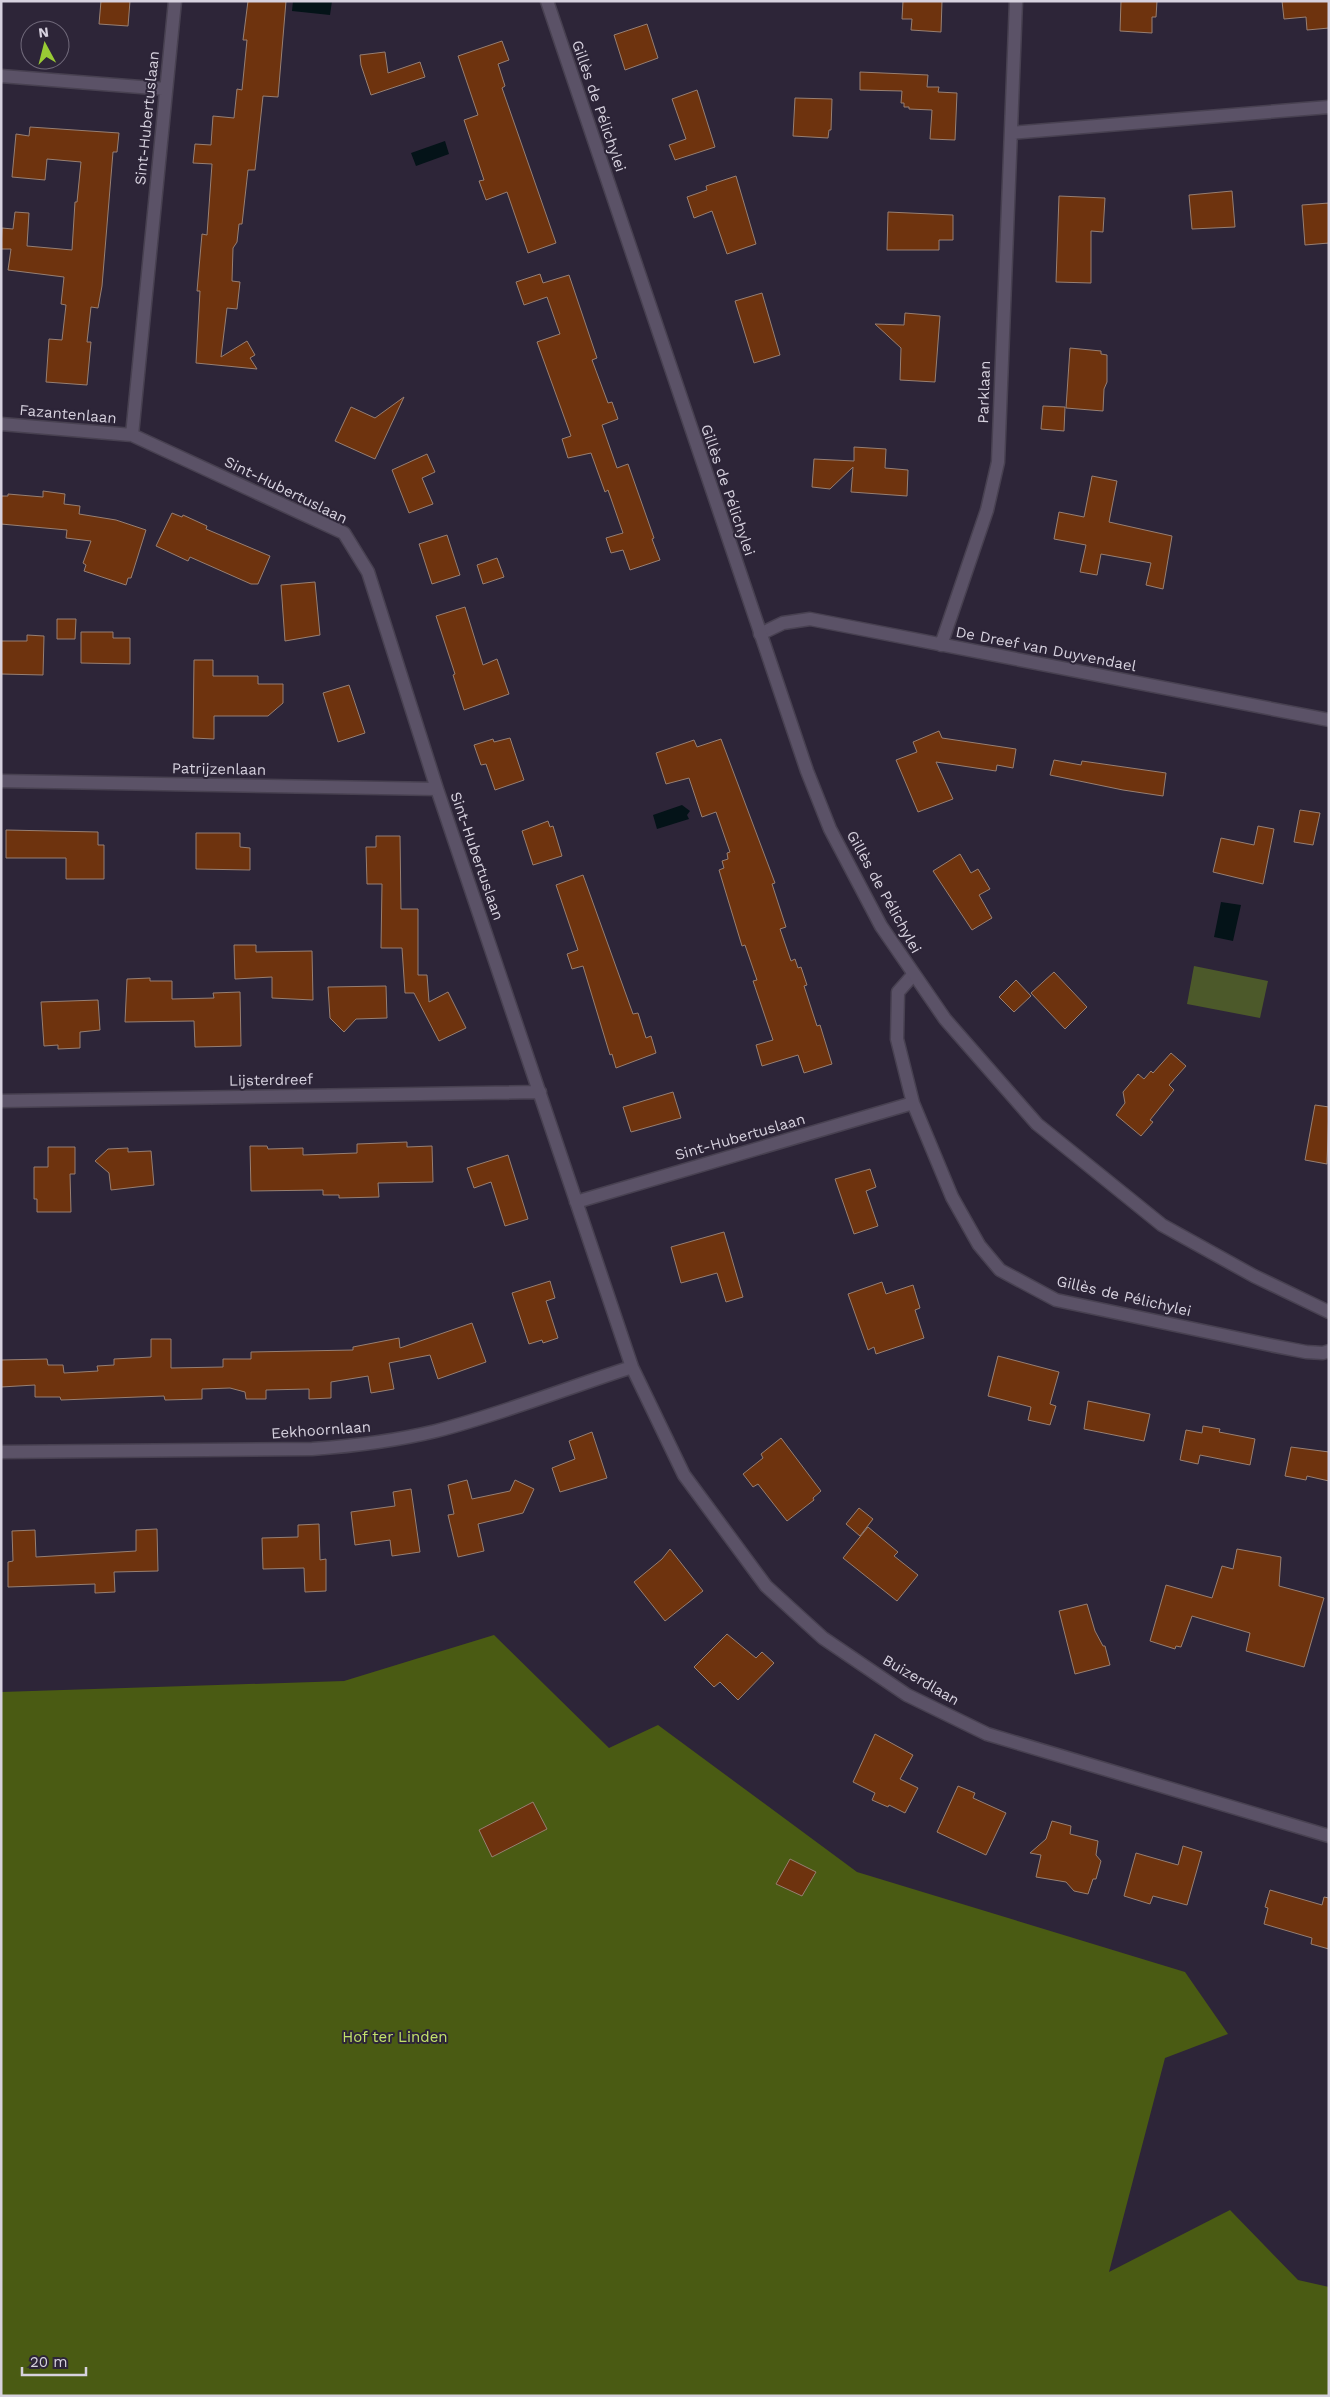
<svg xmlns="http://www.w3.org/2000/svg" width="1330" height="2397" viewBox="0 0 1330 2397" font-family="'Work Sans',sans-serif">
<style>
.green{fill:#4c592a}
.forest{fill:#4a5b13}
.water{fill:#041318}
.building{fill:#6e330e;stroke:#977f72}
.lines{fill:none;stroke-linecap:round;stroke-linejoin:round}
.minor-casing{stroke:#484151;stroke-width:15}
.secondary-casing{stroke:#484151;stroke-width:15}
.minor{stroke:#5b5267;stroke-width:12}
.secondary{stroke:#5b5267;stroke-width:12}
.labels{text-anchor:middle;dominant-baseline:central;stroke-width:4;stroke-linejoin:round;paint-order:stroke}
.street-label{font-size:15px;fill:#d7d2df;stroke:#2d2538}
.park-label{font-size:15px;fill:#c2e26b;stroke:#2d2538}
</style>
<rect width="100%" height="100%" fill="#2d2538"/>
<!-- green -->
<path class="green" d="M1194 966 1268 981 1260 1018 1187 1004Z"/>
<!-- forest -->
<path class="forest" d="M494 1635 609 1748 658 1725 857 1872 1185 1972 1228 2034 1165 2058 1109 2272 1230 2210 1298 2280 1329 2287V2396H1V1692L344 1681Z"/>
<!-- water -->
<path class="water" d="M293 1H332L330 15 292 11Z
M445 141 449 154 416 166 411 153Z
M682 805 690 811 687 815 689 819 657 829 653 815Z
M1221 902 1241 905 1233 941 1214 937Z"/>
<!-- building -->
<path class="building" d="M101 1H130L128 26 99 24Z
M248 1H286L278 97 263 96 255 170H248L242 224H239L237 242 233 248 232 281 240 282 237 309 227 308 221 357 247 341 255 355 250 358 257 369 196 363 200 291H197L202 234 207 235 212 164 193 163 195 144 211 145 213 116 234 118 237 89 242 90 247 40H243Z
M903 1H942L941 32 911 30 912 19H902Z
M1121 1H1157L1156 17H1152V33L1120 31Z
M1282 1H1329V28L1307 30 1306 17 1284 19Z
M647 24 658 58 625 70 614 35Z
M502 41 509 60 498 64 505 86 502 88 556 243 528 253 507 192 486 200 479 181 484 180 464 120 478 115 458 56Z
M385 52 388 73 420 62 425 77 371 95 361 65 360 55Z
M860 72 928 75 927 87H939L938 92 957 93 955 140 930 139 932 110 909 109V107H904V103H901L902 91 860 90Z
M697 90 715 147 675 160 669 145 686 139 672 99Z
M795 98 832 99 831 130H829L828 138 793 136Z
M30 127 119 133 117 152H113L102 286 98 308 91 307 87 342H91L87 385 46 382 49 339 62 340 66 305 61 304 64 277 8 270 11 249H1L2 228 13 229 15 212 29 213 27 246 72 250 75 202H77L81 162 47 159 45 180 12 177 16 134 29 136Z
M736 176 756 244 727 254 712 211 694 218 687 197 707 190 706 186Z
M1232 191 1235 227 1192 229 1189 195Z
M1059 196 1105 198 1103 232 1091 231V283L1056 282Z
M1329 203V243L1305 245 1302 205Z
M888 212 953 215V240H939V250H887Z
M540 274 543 283 569 275 597 358 592 360 608 403 612 402 618 419 602 425 617 468 628 464 654 538 652 539 660 560 630 570 623 550 611 553 606 538 623 533 608 490 605 492 591 453 568 458 562 439 571 436 537 342 560 334 547 297 524 305 516 282Z
M762 293 780 355 754 363 735 301Z
M905 313 940 316 935 382 900 380 901 348 875 324 904 325Z
M1070 348 1101 351V354L1107 355V382L1104 389 1103 411 1066 408Z
M404 397 375 459 335 441 351 407 375 418Z
M1043 406 1065 407 1064 431 1041 429Z
M854 447 886 449 885 468 908 470 907 496 851 492 853 467 830 489 812 487 814 459 854 461Z
M427 454 435 472 422 478 433 504 409 513 392 470Z
M1092 476 1117 481 1109 522 1172 536 1163 589 1146 585 1151 563 1101 554 1097 575 1080 572 1086 545 1054 539 1059 512 1084 517Z
M43 491 65 494 64 504 80 506 79 514 116 520 146 530 131 578H128L126 585 84 571 86 565 83 563 91 541 66 538 67 530 1 524V496H8V494L43 497Z
M172 513 182 517 183 515 207 526 206 529 270 556 258 584H251L190 557 188 561 156 546Z
M447 535 460 575 432 584 419 544Z
M497 558 504 577 483 584 477 565Z
M315 582 320 635 285 641 281 585Z
M465 607 483 665 497 659 509 694 464 710 453 675 455 674 436 616Z
M57 619H76L75 639H57Z
M81 632H113V638H130V664L81 663Z
M27 635 44 636 43 675 1 674V641H27Z
M194 660H213V676H258V684H283V703L268 716H214V739L193 738Z
M349 685 365 733 338 742 323 693Z
M939 731 942 738 1016 749 1013 768 997 765 996 771 936 762 953 799 918 812 896 760 917 752 913 742Z
M510 738 524 780 495 790 486 764 481 765 474 745 493 739 494 742Z
M721 739 775 883 772 884 786 927 780 929 791 961 795 959 798 968 801 967 807 985 804 986 817 1026 820 1025 832 1064 804 1073 798 1055 762 1066 756 1045 773 1040 753 981 757 980 745 945 742 946 719 870 724 868 722 861 728 859 727 853 730 852 716 812 702 817 689 778 666 784 656 753 694 740 697 747Z
M1054 760 1081 765 1082 761 1166 773 1163 796 1123 790 1050 775Z
M1300 810 1320 813 1313 845 1294 842Z
M548 821 550 827 553 826 562 856 533 865 522 831Z
M1258 826 1274 829 1263 884 1213 872 1221 838 1254 845Z
M6 830 98 832V845H104V879H66V858H6Z
M196 833H240V847L250 848V870L196 869Z
M376 836H400L401 909H418V975H427L429 1002 448 992 466 1028 439 1041 414 993H405L402 948H381L382 884H367L366 847H376Z
M960 854 971 873 978 869 990 889 979 895 992 918 972 930 933 871Z
M583 875 633 1014 638 1013 646 1038 651 1036 656 1053 616 1068 612 1054 610 1055 583 966 572 969 567 954 578 950 556 885Z
M234 945H256V952L312 951 313 1000 272 998V977L235 979Z
M1054 972 1087 1007 1065 1029 1031 993Z
M150 978V981H172V999L214 998 213 993 240 992 241 1046 195 1047 194 1021 125 1022 127 979Z
M1016 980 1031 996 1014 1012 999 997Z
M386 986 387 1018 356 1019 344 1032 330 1018 328 987Z
M98 1000 100 1030 80 1032V1048L58 1049V1045L44 1046 41 1002Z
M1171 1053 1186 1066 1169 1085 1174 1090 1150 1120 1153 1122 1141 1136 1116 1115 1125 1103 1123 1092 1138 1074 1144 1079 1151 1071 1153 1073Z
M673 1092 681 1118 631 1132 623 1107Z
M1315 1105 1329 1107 1327 1164 1305 1160Z
M407 1142V1147L432 1146 433 1182 378 1183 379 1197 339 1198V1195H323V1190L251 1191 250 1146H267L268 1149 303 1148V1155L357 1153V1144Z
M48 1147H75V1174H70L71 1212H37V1199H34V1167H48Z
M128 1148V1152L151 1151 154 1185 111 1190 109 1173 95 1161 108 1149Z
M508 1155 528 1219 505 1226 491 1182 474 1188 467 1168Z
M870 1169 876 1187 866 1191 878 1226 854 1234 835 1179Z
M724 1232 743 1297 726 1302 717 1273 681 1283 671 1247Z
M550 1281 555 1298 546 1301 558 1338 543 1343 542 1340 529 1344 512 1293Z
M882 1282 886 1294 913 1285 920 1308 915 1310 924 1338 876 1354 874 1347 868 1350 848 1294Z
M472 1323 486 1362 438 1379 430 1355 389 1363 394 1389 371 1393 368 1376 331 1382V1398L309 1399V1389L266 1390V1399H246L245 1392 230 1388 202 1389V1399L165 1400 164 1396 61 1400 60 1397H35V1385L1 1387V1360L47 1359 48 1365H63L64 1373 98 1371 97 1366 114 1365V1359L151 1357V1339H171V1368L223 1367V1359H251V1352L353 1350V1347L399 1338 400 1348Z
M998 1356 1059 1372 1050 1404 1056 1406 1050 1425 1028 1420 1031 1407 988 1396Z
M1088 1401 1150 1414 1144 1441 1084 1429Z
M1203 1426 1220 1429 1219 1432 1255 1439 1250 1465 1200 1455 1198 1464 1180 1460 1186 1430 1202 1433Z
M592 1432 607 1478 560 1492 552 1468 575 1459 569 1441Z
M781 1438 821 1491 813 1498 814 1500 787 1521 758 1484 753 1487 743 1474 763 1458 761 1454Z
M1291 1447 1329 1452V1481L1307 1476 1306 1480 1285 1476Z
M467 1480 472 1499 510 1491 515 1480 534 1489 523 1513 478 1524 484 1551 458 1557 448 1515 454 1514 448 1485Z
M411 1489 420 1552 392 1556 390 1540 355 1545 351 1512 395 1506 393 1492Z
M859 1508 873 1519 860 1536 846 1524Z
M319 1524 320 1560 326 1559V1591L305 1592 304 1568 263 1569 262 1538 298 1537V1525Z
M868 1527 898 1552 894 1556 918 1575 897 1601 843 1558Z
M157 1529 158 1571 114 1572 115 1592 95 1593V1584L8 1587V1562L13 1561 12 1531 35 1530 36 1557 136 1551V1530Z
M670 1549 703 1591 665 1621 634 1582 662 1559Z
M1237 1549 1281 1557 1279 1586 1324 1598 1304 1667 1246 1651 1250 1633 1192 1616 1181 1647 1176 1646 1175 1649 1150 1641 1166 1585 1212 1598 1222 1566 1233 1569Z
M1087 1604 1095 1631 1103 1646H1105L1110 1665 1075 1674 1059 1611Z
M727 1634 756 1658 762 1652 774 1663 738 1700 720 1682 714 1687 694 1667Z
M875 1734 913 1755 900 1779 918 1788 905 1813 889 1805 888 1807 872 1800 875 1793 853 1782Z
M958 1786 975 1793 973 1798 1006 1813 986 1855 937 1832Z
M533 1802 547 1829 492 1857 479 1830Z
M1052 1821 1071 1826 1070 1834 1098 1841 1096 1855 1101 1861 1096 1879H1093L1088 1894 1074 1891 1066 1882 1036 1877 1041 1855 1030 1853 1046 1839Z
M1183 1846 1202 1852 1187 1905 1153 1896 1150 1904 1124 1896 1136 1853 1178 1865Z
M790 1859 816 1872 802 1896 776 1884Z
M1270 1890 1322 1905 1324 1897 1329 1898V1949L1311 1944 1312 1938 1264 1924 1268 1908 1265 1907Z"/>
<g class="lines">
<defs>
<path id="minor" d="M1 76 166 89
M1011 133 1329 107
M1 424 132 435 344 533 368 572 437 789 632 1367 684 1475 766 1586 823 1638 907 1695 987 1734 1329 1836
M132 435 175 1
M760 634 783 623 810 619 1329 720
M941 645 987 510 998 462 1016 1
M1 781 437 789
M913 975 898 992 897 1039 913 1103 952 1197 979 1245 1000 1270 1056 1300 1270 1345 1306 1352 1323 1353 1329 1351
M1 1101 540 1092
M576 1202 913 1103
M1 1452 312 1449C354 1446 395 1441 436 1431 502 1414 567 1388 632 1367"/>
<path id="secondary" d="M547 1 807 771 830 829 881 926 945 1019 1037 1124 1162 1225 1254 1276 1329 1312"/>
</defs>
<!-- minor casing -->
<use href="#minor" class="minor-casing"/>
<!-- secondary casing -->
<use href="#secondary" class="secondary-casing"/>
<!-- minor -->
<use href="#minor" class="minor"/>
<!-- secondary -->
<use href="#secondary" class="secondary"/>
</g>
<g class="labels">
<!-- street labels -->
<g class="street-label">
<text transform="translate(599 106) rotate(71)">Gillès de Pélichylei</text>
<text transform="translate(147 118) rotate(-84)">Sint-Hubertuslaan</text>
<text transform="translate(984 392) rotate(-88)">Parklaan</text>
<text transform="translate(68 414) rotate(5)">Fazantenlaan</text>
<text transform="translate(286 490) rotate(26)">Sint-Hubertuslaan</text>
<text transform="translate(728 490) rotate(71)">Gillès de Pélichylei</text>
<text transform="translate(1046 649) rotate(11)">De Dreef van Duyvendael</text>
<text transform="translate(219 769) rotate(1)">Patrijzenlaan</text>
<text transform="translate(477 856) rotate(71)">Sint-Hubertuslaan</text>
<text transform="translate(884 892) rotate(61)">Gillès de Pélichylei</text>
<text transform="translate(271 1080) rotate(-1)">Lijsterdreef</text>
<text transform="translate(740 1137) rotate(-16)">Sint-Hubertuslaan</text>
<text transform="translate(1124 1296) rotate(13)">Gillès de Pélichylei</text>
<text transform="translate(321 1430) rotate(-4)">Eekhoornlaan</text>
<text transform="translate(921 1680) rotate(30)">Buizerdlaan</text>
</g>
<!-- park labels -->
<g class="park-label">
<text x="395" y="2037">Hof ter Linden</text>
</g>
</g>
<!-- border -->
<rect width="1330" height="2397" fill="none" stroke="#d7d2df" stroke-width="5"/>
<!-- north arrow -->
<g transform="translate(45 45) rotate(353)"><circle r="24" fill="#2d2538" stroke="#716a7b"/>
<path d="M0-4L9 19L0 12L-9 19Z" fill="#99cb35"/>
<text y="-8" font-size="14" font-weight="bold" text-anchor="middle" fill="#d7d2df">N</text>
</g>
<!-- scale -->
<path d="M22 2367v8h64v-8" fill="none" stroke="#d7d2df" stroke-width="2.5"/>
<text x="30" y="2367" font-size="15" fill="#d7d2df" stroke="#2d2538" stroke-width="4" paint-order="stroke">20 m</text>
</svg>
